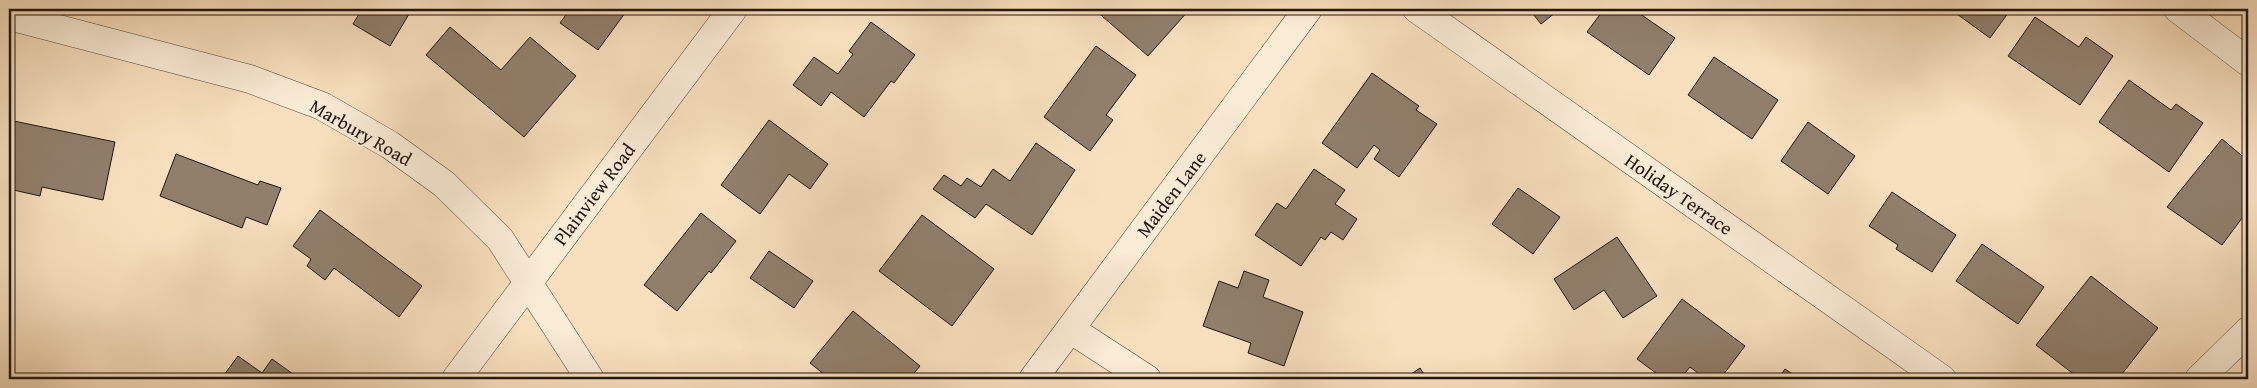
<svg xmlns="http://www.w3.org/2000/svg" width="2257" height="388" viewBox="0 0 2257 388" font-family="'Gentium Book Plus',serif">
<style>
.building{fill:#917f6b;stroke:#211611}
.lines{fill:none;stroke-linecap:round;stroke-linejoin:round}
.street-casing{stroke:#57483c;stroke-width:29}
.street{stroke:#faebd5;stroke-width:28}
.labels{text-anchor:middle;dominant-baseline:central;stroke-width:4.5;stroke-linejoin:round;paint-order:stroke}
.street-label{font-size:19px;fill:#211611;stroke:#faebd5}
</style>
<rect width="100%" height="100%" fill="#f8e0be"/>
<filter id="stains"><feTurbulence type="fractalNoise" baseFrequency=".004" numOctaves="4"/><feColorMatrix values="0 0 0 0 .2 0 0 0 0 .09 0 0 0 0 .02 0 0 0 .5 -.17"/></filter>
<radialGradient id="worn" r=".72"><stop offset=".6" stop-color="#630" stop-opacity="0"/><stop offset="1" stop-color="#630" stop-opacity=".3"/></radialGradient>
<!-- building -->
<path class="building" d="M362 9H412L390 46 353 24Z
M570 9H628L598 50 560 23Z
M1094 9H1190L1148 56Z
M1529 9H1560L1541 24Z
M1604 9H1633L1675 38 1649 75 1587 32Z
M1950 9H2011L1990 38Z
M2035 17 2079 47 2086 37 2113 56 2080 105 2008 56Z
M871 22 915 55 894 83 891 81 864 117 831 92 821 106 793 85 814 57 838 74 853 54 849 51Z
M450 27 501 70 530 37 576 76 524 137 426 55Z
M1096 46 1136 75 1106 115 1113 120 1090 151 1044 117Z
M1714 57 1778 100 1752 139 1688 95Z
M1372 73 1419 106 1416 110 1437 124 1399 177 1374 159 1380 150 1374 145 1357 168 1322 143Z
M2129 80 2171 110 2176 104 2203 123 2169 172 2099 122Z
M9 120 115 142 103 200 42 187 40 196 9 189Z
M769 120 828 164 810 189 789 174 760 214 721 185Z
M1808 122 1855 156 1828 194 1781 161Z
M2222 139 2247 160 2243 168 2248 173V210L2222 245 2167 207Z
M1036 143 1075 170 1032 235 986 204 975 218 933 189 944 175 961 186 967 178 981 187 993 169 1010 181Z
M176 154 258 185 260 181 281 188 267 225 246 217 242 228 160 196Z
M1314 169 1345 190 1335 204 1357 219 1343 240 1331 232 1325 240 1321 237 1301 266 1255 235 1277 203 1286 209Z
M1518 188 1560 217 1533 254 1492 224Z
M1892 192 1956 235 1932 272 1896 249 1898 245 1869 226Z
M320 210 422 286 399 317 334 268 325 280 307 266 311 259 293 246Z
M701 213 736 241 711 273 709 271 677 311 644 285Z
M922 215 994 269 952 326 879 271Z
M1617 237 1657 296 1623 318 1604 290 1574 310 1554 279Z
M1982 244 2044 287 2018 324 1956 281Z
M769 251 813 281 794 308 750 278Z
M1244 271 1269 280 1263 297 1303 312 1284 366 1248 353 1251 343 1203 326 1219 281 1238 288Z
M2091 276 2158 328 2118 379H2080L2036 345Z
M1682 299 1745 346 1720 379H1706L1690 367 1680 379H1664L1637 359Z
M853 311 920 366 909 379H830L810 363Z
M238 356 262 373 272 359 300 379H221Z
M1420 368 1427 379H1404Z
M1785 369 1800 379H1778Z"/>
<g class="lines">
<defs>
<path id="street" d="M1417 9 1942 379
M2178 9 2248 62
M9 16 250 79 322 106 390 145 444 184 500 239 590 379
M1070 329 1147 379
M456 379 733 9
M1033 379 1308 9
M2199 379 2248 331"/>
</defs>
<!-- street casing -->
<use href="#street" class="street-casing"/>
<!-- street -->
<use href="#street" class="street"/>
</g>
<g class="labels">
<!-- street labels -->
<g class="street-label">
<text transform="translate(361 132) rotate(30)">Marbury Road</text>
<text transform="translate(594 194) rotate(-53)">Plainview Road</text>
<text transform="translate(1171 194) rotate(-53)">Maiden Lane</text>
<text transform="translate(1679 194) rotate(35)">Holiday Terrace</text>
</g>
</g>
<!-- margin -->
<rect width="2257" height="388" fill="none" stroke="#f8e0be" stroke-width="30"/>
<rect x="10" y="10" width="2237" height="368" fill="none" stroke="#211611" stroke-width="2.5"/>
<rect x="15" y="15" width="2227" height="358" fill="none" stroke="#211611"/>
<rect width="100%" height="100%" filter="url(#stains)"/>
<rect width="100%" height="100%" fill="url(#worn)"/>
</svg>
